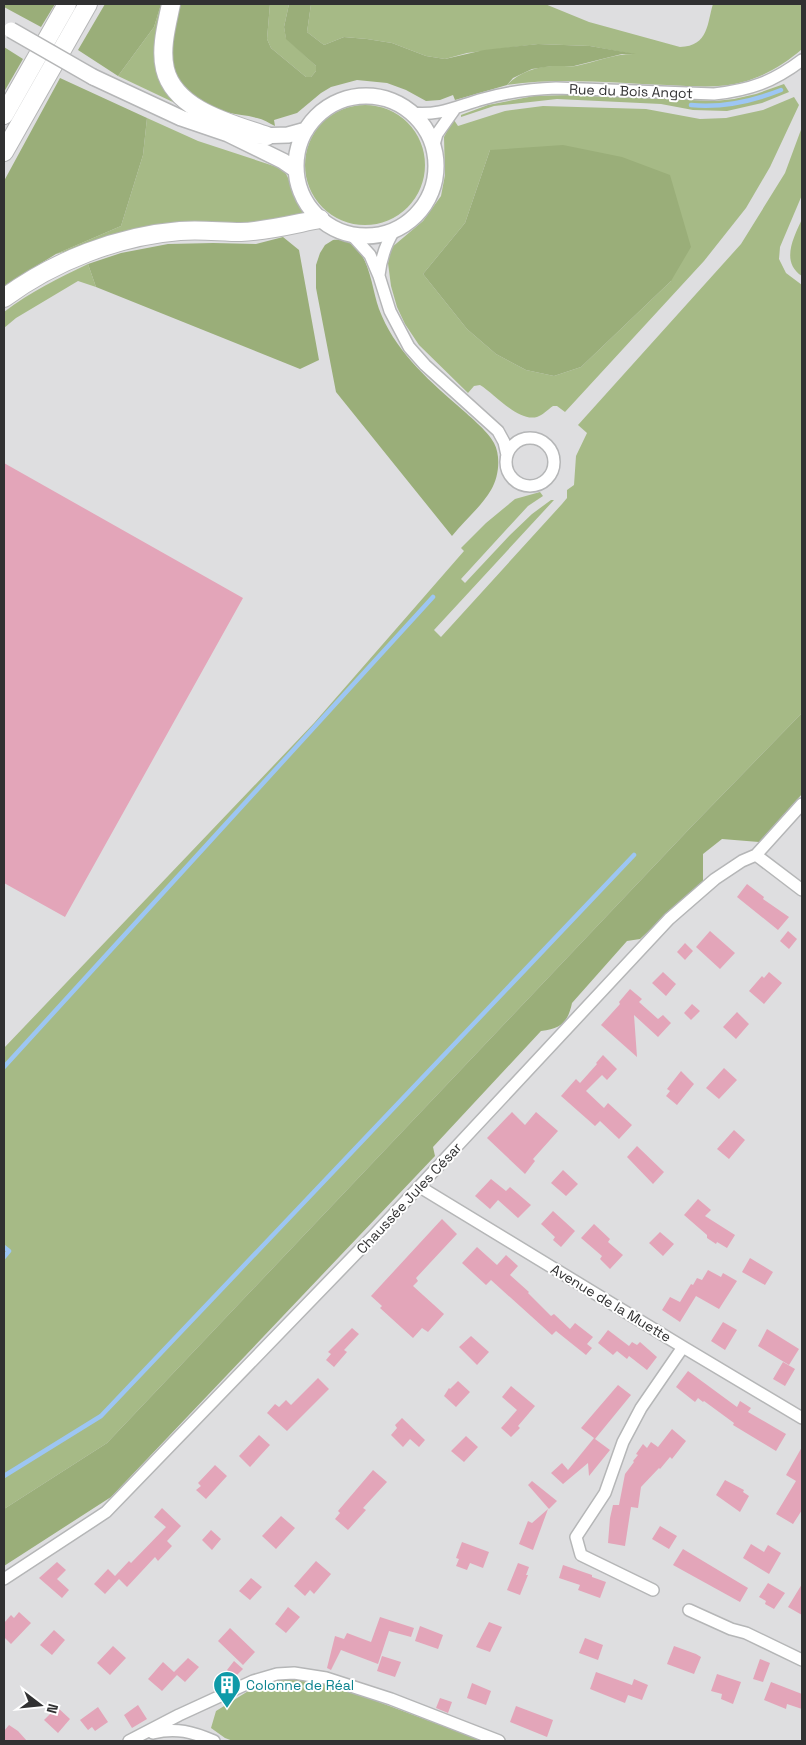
<svg xmlns="http://www.w3.org/2000/svg" width="806" height="1745" viewBox="0 0 806 1745" font-family="'Space Grotesk',sans-serif">
<style>
.green{fill:#a6ba86;fill-rule:evenodd}
.forest{fill:#9aae79}
.lines{fill:none;stroke-linecap:round;stroke-linejoin:round}
.stream{stroke:#9dc6f3;stroke-width:4.5}
.building{fill:#e3a5b9}
.minor-casing{stroke:#b5b6b7;stroke-width:14}
.secondary-casing{stroke:#b5b6b7;stroke-width:18}
.trunk-casing{stroke:#b5b6b7;stroke-width:20}
.minor{stroke:#fff;stroke-width:11}
.secondary{stroke:#fff;stroke-width:15}
.trunk{stroke:#fff;stroke-width:18}
.secondary-bridge-casing{stroke:#b5b6b7;stroke-width:18;stroke-linecap:butt}
.secondary-bridge{stroke:#fff;stroke-width:15}
.labels{text-anchor:middle;dominant-baseline:central;stroke-width:4;stroke-linejoin:round;paint-order:stroke}
.street-label{font-size:14px;fill:#313132;stroke:#fff}
.culture-label{font-size:14px;fill:#0d838f;stroke:#fff;text-anchor:start}
</style>
<rect width="100%" height="100%" fill="#dedee0"/>
<!-- green -->
<path class="green" d="M161 4H163L176 103H175L118 76 154 27Z
M270 4H289L284 27 286 38 316 66V71L311 77H306L271 48 267 39Z
M311 4H545L589 22 680 47C709 46 707 23 713 4H802V49C785 64 765 76 743 82 719 89 691 86 667 85 614 83 560 77 507 85 518 73 536 67 552 66 560 65 568 67 576 66 595 62 614 54 633 54L590 46 538 44 467 53 445 59 426 56 392 43 367 39 344 37 324 45 307 32Z
M784 84 789 92 762 103 727 111 693 110 661 104 557 99 494 106 461 117V115L488 105 534 96 569 95 715 101 734 99 756 94Z
M794 97 799 105 770 167 746 208 704 261 565 412 557 406H553C547 410 543 415 537 417 518 422 495 394 480 385L474 386 468 393 419 345 405 324 397 307 391 286 388 263 391 248 423 221 441 196 445 175 444 137 448 129 454 120 458 126 505 111 543 106 646 109 700 119 726 118 763 110ZM490 150 671 281 581 367 554 376 526 370 496 354 467 329 423 274 465 223Z
M305 165a60 60 0 1 1 120 0a60 60 0 1 1-120 0Z
M147 118 198 141 283 169C292 183 296 199 305 213L270 223 150 229 56 254 121 226 143 155Z
M802 127V195L780 247 779 259 786 273 802 285V713L693 825 107 1443 4 1509V1048L314 723 464 551 461 548 486 523 515 499 540 492 543 496 528 506 461 579 465 583 510 535 532 514 551 500H554L434 630 441 637 562 504 567 498V490L574 485 576 456 587 433 578 425 741 244 785 173Z
M802 219V276C780 262 794 237 802 219Z
M88 264 96 287 78 281 16 318 4 328V312C30 292 59 278 88 264Z
M271 1677 320 1680 483 1741H233L225 1738 211 1728 216 1711Z"/>
<!-- forest -->
<path class="forest" d="M4 4H55L41 27 4 7Z
M105 4H161L154 27 118 76 78 50Z
M179 4H270L267 39 271 48 306 77H311L316 71V66L286 39 284 27 289 4H311L307 32 324 45 344 37 367 39 392 43 426 56 445 59 484 50 538 44 590 46 636 54H622L574 66H552L532 69 513 78 507 85 455 100 453 95 440 100 426 101 406 90 387 83 357 80 331 87 321 93 297 113 274 120 275 126C269 123 263 119 257 118 247 115 237 115 226 112 201 104 172 83 170 54 170 41 177 17 179 4Z
M4 47 23 59 4 92Z
M60 78 147 118 143 155 121 226 56 254 4 286V181Z
M563 145 622 157 670 175 691 247 671 281 581 367 554 376 526 370 496 354 467 329 423 274 465 223 490 150Z
M283 237 299 250 319 360 300 369 96 287 88 264 121 253 168 244 213 243 256 244Z
M333 240C369 237 370 284 379 309 394 349 425 377 457 405 467 414 488 431 494 443 501 456 499 477 491 490 481 507 464 521 452 536L336 392 316 288V265L320 253 325 245Z
M802 713V794L759 842 722 839 703 854V881L640 939 627 941 572 1003C568 1022 561 1029 541 1031L433 1147 435 1156 111 1497 4 1566V1509L107 1443 693 825Z"/>
<g class="lines">
<!-- stream -->
<path class="stream" d="M691 105C722 108 753 101 781 90
M4 1067 433 597
M4 1247 9 1251 4 1257
M4 1476 101 1416 634 855"/>
</g>
<!-- building -->
<path class="building" d="M4 463 243 598 65 917 4 883Z
M747 884 764 897 763 899 789 917 778 930 737 897Z
M710 931 735 953 720 969 696 947Z
M788 931 797 939 789 949 780 941Z
M685 943 693 951 685 960 677 952Z
M663 972 676 984 666 996 652 983Z
M769 972 782 983 764 1004 749 991 762 976 764 978Z
M630 989 642 999 639 1002 658 1019 663 1015 671 1023 658 1037 634 1015 637 1057 601 1025 620 1004 619 1002Z
M692 1004 700 1011 691 1020 684 1013Z
M737 1012 749 1024 736 1039 723 1027Z
M603 1055 617 1069 607 1080 602 1075 586 1091 604 1108 608 1103 632 1125 619 1139 600 1121 595 1126 561 1096 576 1079 580 1083 597 1064 596 1063Z
M724 1068 737 1080 719 1099 706 1088Z
M681 1071 694 1084 677 1105 666 1096 670 1091 667 1089Z
M512 1112 525 1125 536 1112 558 1131 533 1159 535 1161 525 1174 487 1138Z
M734 1130 745 1140 729 1159 717 1149Z
M637 1146 664 1172 653 1184 627 1157Z
M563 1170 578 1184 566 1196 551 1183Z
M491 1179 506 1191 510 1187 531 1205 518 1218 498 1200 490 1209 475 1196Z
M698 1199 711 1210 705 1216 735 1235 727 1248 717 1242 716 1244 707 1238V1235L684 1215Z
M553 1211 575 1231 561 1247 553 1240 555 1237 541 1224Z
M442 1219 457 1234 416 1278 418 1281 413 1286 444 1314 428 1332 422 1328 413 1338 380 1308 382 1306 371 1296Z
M594 1224 610 1239 608 1242 623 1255 610 1269 600 1259 602 1256 581 1238Z
M660 1232 674 1244 663 1256 649 1243Z
M477 1247 497 1265 506 1255 518 1266 510 1275 529 1292 528 1293 551 1316 554 1314 570 1329 575 1323 593 1337 587 1344 592 1348 586 1355 556 1331 552 1335 491 1280 486 1285 462 1263Z
M750 1258 773 1272 765 1285 742 1272Z
M708 1270 721 1277 723 1273 737 1281 719 1309 696 1296 680 1322 662 1310 670 1297 680 1302 691 1284 693 1285 697 1278 702 1280Z
M723 1322 737 1330 725 1350 711 1341Z
M352 1328 359 1334 344 1350 347 1352 334 1367 326 1360 331 1354 328 1352Z
M767 1329 799 1349 789 1365 758 1346Z
M608 1330 629 1346 632 1342 637 1345 640 1342 657 1357 647 1370 629 1356 627 1359 617 1351 613 1355 598 1343Z
M471 1336 489 1352 477 1365 459 1347Z
M783 1362 795 1369 785 1386 773 1379Z
M688 1371 737 1407 740 1401 751 1408 748 1412 786 1434 776 1451 733 1425 734 1423 704 1401 703 1402 698 1398 695 1402 676 1387Z
M318 1378 329 1389 287 1431 267 1413 275 1404 279 1407 286 1400 291 1405Z
M458 1381 470 1392 456 1407 444 1396 449 1388 450 1389Z
M618 1385 631 1395 595 1439 610 1450 589 1476 588 1463 563 1484 551 1473 562 1463 568 1470 594 1438 581 1428Z
M511 1386 535 1406 518 1426 520 1428 511 1437 501 1428 517 1410 502 1397Z
M402 1418 425 1440 419 1447 410 1439 403 1447 391 1435 397 1428 395 1425Z
M672 1429 686 1441 672 1459 670 1457 660 1469 659 1468 641 1487 638 1508 631 1507 625 1546 608 1543 610 1518 613 1505H619L625 1474 634 1462 633 1461 638 1455 636 1454 643 1444 647 1448 651 1442 658 1447Z
M259 1435 270 1445 250 1467 239 1456Z
M466 1436 478 1447 464 1462 451 1451Z
M802 1447V1510L793 1524 776 1514 796 1481 786 1475Z
M215 1465 227 1476 206 1499 196 1490 201 1486 198 1483Z
M373 1470 387 1482 363 1508 366 1510 348 1530 335 1519 340 1513 338 1511Z
M725 1480 744 1490 743 1492 749 1496 740 1512 716 1495Z
M532 1481 557 1501 549 1509 528 1485Z
M162 1508 181 1526 167 1541 172 1546 158 1561 155 1557 127 1587 119 1579 105 1594 94 1584 108 1569 115 1576 129 1561 131 1563 166 1527 154 1517Z
M548 1509 533 1550 519 1544 528 1521 532 1523Z
M281 1516 295 1528 276 1549 262 1536Z
M660 1526 677 1536 669 1549 652 1539Z
M211 1530 221 1539 212 1550 202 1540Z
M462 1542 489 1552 483 1568 470 1563 467 1570 456 1566 459 1559 456 1558Z
M751 1544 764 1552 768 1545 781 1553 769 1574 743 1558Z
M683 1549 748 1588 740 1602 673 1565Z
M316 1561 331 1574 314 1594 310 1590 305 1596 294 1586Z
M57 1562 66 1570 57 1579 69 1590 62 1598 39 1578Z
M518 1563 529 1567 526 1575H528L520 1595 507 1590Z
M563 1565 592 1575V1577L606 1582 600 1598 578 1590 580 1585 559 1578Z
M251 1578 262 1587 250 1600 239 1591Z
M768 1583 785 1593 774 1609 765 1604 766 1601 759 1597Z
M802 1584V1615L788 1607Z
M288 1607 300 1617 286 1633 275 1624Z
M19 1612 31 1623 11 1644 4 1637V1623L11 1615 14 1618Z
M380 1617 414 1628 411 1637 389 1631 378 1664 341 1650 331 1670 327 1668 335 1636 344 1639 347 1633 371 1642Z
M489 1622 502 1627 490 1652 476 1647Z
M420 1626 443 1635 438 1649 415 1641Z
M230 1628 255 1652 243 1665 218 1641Z
M54 1630 65 1640 52 1655 40 1645Z
M585 1638 603 1645 598 1660 579 1653Z
M113 1646 126 1658 110 1675 97 1663Z
M674 1646 696 1654 701 1657 694 1674 667 1664Z
M382 1656 401 1662 395 1677 377 1671Z
M188 1658 199 1667 185 1682 177 1675 162 1691 148 1679 163 1662 174 1672Z
M760 1659 770 1663 763 1682 753 1679Z
M234 1661 243 1669 235 1677 227 1670Z
M596 1672 632 1685 634 1679 648 1685 642 1700 628 1695 625 1703 590 1689Z
M717 1674 741 1682 733 1704 721 1699 722 1694 711 1691Z
M771 1682 802 1694V1709L787 1704 786 1709 764 1700Z
M472 1683 491 1691 486 1705 467 1698Z
M440 1698 452 1702 448 1713 436 1708Z
M138 1705 147 1719 132 1728 124 1715Z
M516 1706 553 1720 547 1737 510 1722Z
M57 1707 70 1719 58 1733 44 1720Z
M98 1707 108 1722 95 1731 92 1727 88 1730 80 1720Z
M9 1725 18 1731 27 1741H4V1731Z"/>
<g class="lines">
<defs>
<path id="minor" d="M412 113C441 116 457 106 483 99 507 92 531 89 556 88L714 94C750 90 773 82 802 60
M433 148 437 134 454 110
M351 234 370 255 379 276 390 311 409 347 425 365 498 431 504 442 507 455
M379 275C381 258 386 243 395 229
M506 462a24 24 0 1 1 48 0a24 24 0 1 1-48 0Z
M756 855 802 890
M420 1187 683 1347 802 1418
M4 1579 106 1512 374 1235 669 919 715 879 742 861 756 855 802 804
M653 1590 581 1555 576 1537 605 1493 623 1442 641 1408 683 1347
M689 1610 731 1629 746 1633 802 1660
M153 1733C176 1727 193 1732 214 1741
M129 1741 179 1715 253 1681 277 1674 294 1673 326 1678 391 1699 499 1741"/>
<path id="secondary" d="M93 77 181 118 228 134 283 161 296 170
M296 166a70 70 0 1 1 140 0a70 70 0 1 1-140 0Z
M256 136 288 135 306 130"/>
<path id="trunk" d="M171 4C167 24 160 48 165 69 175 111 233 124 267 136
M4 115 67 4
M4 152 88 4
M4 298C54 261 118 236 180 231 200 229 221 232 241 232 268 231 294 224 320 219"/>
</defs>
<!-- minor casing -->
<use href="#minor" class="minor-casing"/>
<!-- secondary casing -->
<use href="#secondary" class="secondary-casing"/>
<!-- trunk casing -->
<use href="#trunk" class="trunk-casing"/>
<!-- minor -->
<use href="#minor" class="minor"/>
<!-- secondary -->
<use href="#secondary" class="secondary"/>
<!-- trunk -->
<use href="#trunk" class="trunk"/>
<defs>
<path id="secondary-bridge" d="M11 30 93 77"/>
</defs>
<!-- secondary-bridge casing -->
<use href="#secondary-bridge" class="secondary-bridge-casing"/>
<!-- secondary-bridge -->
<use href="#secondary-bridge" class="secondary-bridge"/>
</g>
<!-- icons -->
<defs>
<symbol id="building-pin" viewBox="-11 -11 22 30"><path d="M0 17L-7.5 6A9.5 9.5 0 1 1 7.5 6Z" fill="#0f9aa8" stroke="#fff"/><path d="M-4-6H4V6H1V3H-1V6H-4ZM-2.5-4.3h1.7v1.8h-1.7ZM.8-4.3h1.7v1.8H.8ZM-2.5-1h1.7V.8h-1.7ZM.8-1h1.7V.8H.8Z" fill="#fff"/></symbol>
</defs>
<g fill-rule="evenodd">
<use href="#building-pin" x="211" y="1669" width="32" height="43"/>
</g>
<g class="labels">
<!-- street labels -->
<g class="street-label">
<text transform="translate(631 91) rotate(2)">Rue du Bois Angot</text>
<text transform="translate(409 1198) rotate(-47)">Chaussée Jules César</text>
<text transform="translate(611 1303) rotate(31)">Avenue de la Muette</text>
</g>
<!-- culture labels -->
<g class="culture-label">
<text x="246" y="1685">Colonne de Réal</text>
</g>
</g>
<!-- border -->
<rect width="806" height="1745" fill="none" stroke="#313132" stroke-width="10"/>
<!-- north arrow -->
<g transform="translate(40 1705) rotate(106)" stroke="#ffffff" stroke-width="4" paint-order="stroke">
<path d="M0-4L9 19L0 12L-9 19Z" fill="#313132"/>
<text y="-8" font-size="14" font-weight="bold" text-anchor="middle" fill="#313132">N</text>
</g>
</svg>
